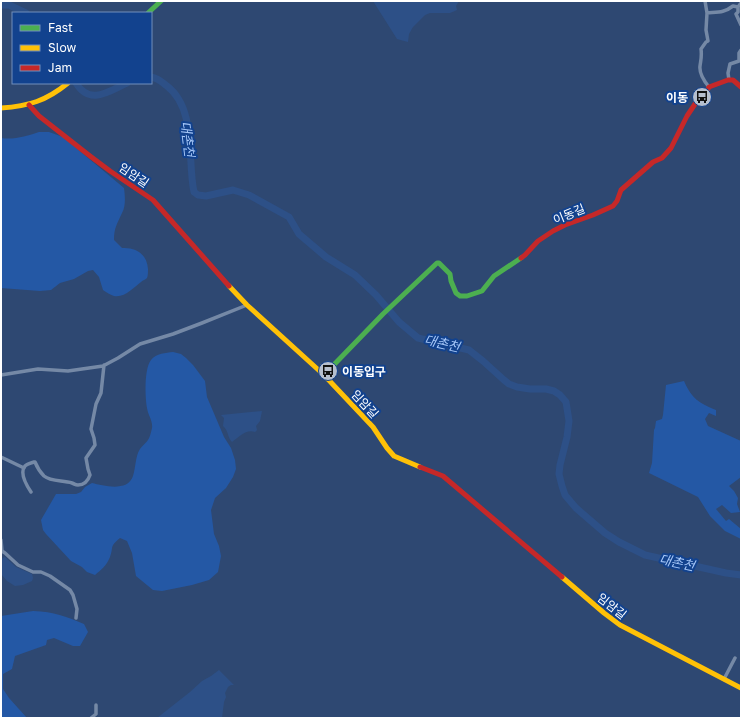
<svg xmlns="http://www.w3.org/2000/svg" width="742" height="719" viewBox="0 0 742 719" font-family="'Golos Text','Noto Sans KR',sans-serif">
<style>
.green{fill:#2458a5}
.water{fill:#2d5087}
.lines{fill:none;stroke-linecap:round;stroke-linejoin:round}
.river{stroke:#2d5087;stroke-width:7}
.street{stroke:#7589a6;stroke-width:3.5}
.fast{stroke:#4caf50;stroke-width:5}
.slow{stroke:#ffc107;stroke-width:5}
.jam{stroke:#c62828;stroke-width:5}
.labels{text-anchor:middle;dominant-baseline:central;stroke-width:4;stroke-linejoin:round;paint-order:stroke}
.poi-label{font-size:12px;font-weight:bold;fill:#fff;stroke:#12428e;text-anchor:end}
.street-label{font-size:12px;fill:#fff;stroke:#12428e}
.water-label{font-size:13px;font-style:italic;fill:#a7c8f9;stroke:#12428e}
</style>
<rect width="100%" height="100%" fill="#2e4872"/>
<!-- green -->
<path class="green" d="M39 132H49L63 137 124 188C125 196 126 206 122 213 117 224 114 228 114 240L122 248C136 247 147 254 148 269 148 271 148 276 147 278 145 280 143 280 141 282 134 287 125 298 114 296 111 295 106 292 103 290L99 277 93 270 88 271 74 279 60 283 51 290 40 291 1 288V138C14 140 27 136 39 132Z
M173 352 181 354 186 358 193 365 205 381 207 397 224 437 231 448 235 460 236 469 233 477 226 488 215 498 211 510 214 534 219 546 221 556 218 572 209 580 192 585 162 591 153 590 136 576 132 553 127 541 120 538C109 547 114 546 110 557 107 565 101 570 95 575L87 572 82 567 71 561 46 534 43 530 41 520 56 494H76L81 492 85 487 92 483C104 486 128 492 133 476 136 467 135 457 140 449 142 446 146 443 148 440 150 437 151 432 152 428 153 421 148 415 147 408 145 397 144 369 151 360 156 353 166 353 173 352Z
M684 381C692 399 699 403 716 410V416L709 413 705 419 708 426 741 441V477L729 486 734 491 738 498 737 504 740 512 731 513 722 505 716 509 726 521 729 519 741 529V539L725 531 710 516 698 497 649 473 652 463 654 430 655 428 656 421 662 419 663 415 666 385Z
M33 611C55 612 65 616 84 624L88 632 80 646H73L54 638 47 640 46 645 15 656 12 669 3 674V689L9 698 27 718H1V616Z"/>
<!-- water -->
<path class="water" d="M373 1H459L456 6 457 10 450 13H430L425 15 413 27 409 34 408 42 397 39Z
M262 411 260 421 256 426 257 430 255 432C246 429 239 437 232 442 227 437 229 431 223 426L224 418 221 415Z
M5 557 16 567 32 574 33 578 32 581 23 585 15 586 7 581 1 574V560L3 558Z
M219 670 234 685H231L228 687 225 693 226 697 224 702 222 718H157L190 692 202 681 211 676Z"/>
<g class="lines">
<!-- river -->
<path class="river" d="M1 5H9L26 13
M151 77C158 78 162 82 167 86 197 109 187 160 194 192L198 195 206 196 233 190 249 195 289 217 299 234 326 257 355 275 376 295 399 322 418 338 469 350 483 361 504 380 509 384 517 387 530 389H546L554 391 560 395 566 402 569 421 567 437 560 465 559 474 562 486 565 495 576 508 605 533 619 542 645 555 726 573 741 575
M76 83C90 106 109 91 127 83"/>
<!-- street -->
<path class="street" d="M705 1 707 13 706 30 708 41 706 42 701 49C702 56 701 59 700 66 699 74 704 81 709 87
M738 7V12L736 14 741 25
M707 13C718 12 724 13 733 6L738 7 741 3
M729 80 728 73 730 64 739 61V53L741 50
M1 375 38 369 68 371 103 366 118 358 140 344 173 334 202 323 247 305
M1 457 24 468
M31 492C27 486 19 473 25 466 27 464 31 463 34 462H35C37 467 40 472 44 476 51 482 63 480 72 483 75 484 75 485 78 485 84 485 88 481 90 475L88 469 86 458 95 445 94 438 91 429 96 404 101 393 104 365
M1 540 2 551 1 552
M2 551 5 553 18 565 33 572H41L50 576 70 590 73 595 77 609 76 618
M724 679 735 658
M91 718 96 714V705"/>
<!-- fast -->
<path class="fast" d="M148 13 161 1
M324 375 383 314 437 263H439L450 274 451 281 456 293 460 296H467L482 291 494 276 521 258"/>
<!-- slow -->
<path class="slow" d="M1 108C29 106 46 101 68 83
M229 286 247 305 324 375 373 427 387 448 394 456 420 467
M562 577 604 613 620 625 741 688"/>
<!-- jam -->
<path class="jam" d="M29 105 39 116 90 156 110 171 153 200 229 286
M521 258 525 255 538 241 553 231 565 225 593 215 613 206 617 201 621 190 653 162 662 158 671 148 687 116 699 98 707 91 709 87 728 80H733L741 87
M420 467 443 476 562 577"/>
</g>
<!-- icons -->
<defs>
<symbol id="bus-disc" viewBox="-11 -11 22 22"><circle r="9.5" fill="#b6bfce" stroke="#12428e"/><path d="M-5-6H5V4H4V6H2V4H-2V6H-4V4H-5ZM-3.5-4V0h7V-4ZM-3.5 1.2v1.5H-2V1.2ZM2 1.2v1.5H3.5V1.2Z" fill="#111"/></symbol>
</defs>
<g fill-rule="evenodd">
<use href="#bus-disc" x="691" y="86" width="22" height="22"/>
<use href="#bus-disc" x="317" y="360" width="22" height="22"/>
</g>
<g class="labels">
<!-- poi labels -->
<g class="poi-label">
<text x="688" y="97">이동</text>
<text x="342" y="371" text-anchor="start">이동입구</text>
</g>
<!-- street labels -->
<g class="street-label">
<text transform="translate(134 175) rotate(34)">임암길</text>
<text transform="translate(569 214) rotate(-22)">이동길</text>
<text transform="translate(365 404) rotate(47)">임암길</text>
<text transform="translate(612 606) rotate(38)">임암길</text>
</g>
<!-- water labels -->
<g class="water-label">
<text transform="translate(188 139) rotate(83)">대촌천</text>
<text transform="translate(442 343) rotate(13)">대촌천</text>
<text transform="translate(677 562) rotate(12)">대촌천</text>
</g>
</g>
<!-- border -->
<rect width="742" height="719" fill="none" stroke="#ffffff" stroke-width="4"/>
<!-- legend -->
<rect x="12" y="12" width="140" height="72" fill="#12428e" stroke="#718ebb"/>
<rect x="20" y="25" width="20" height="6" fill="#4caf50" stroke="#718ebb"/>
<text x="48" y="32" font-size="12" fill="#ffffff">Fast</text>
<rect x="20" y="45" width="20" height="6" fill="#ffc107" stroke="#718ebb"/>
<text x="48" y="52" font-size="12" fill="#ffffff">Slow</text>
<rect x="20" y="65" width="20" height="6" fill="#c62828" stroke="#718ebb"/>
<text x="48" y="72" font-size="12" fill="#ffffff">Jam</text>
</svg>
